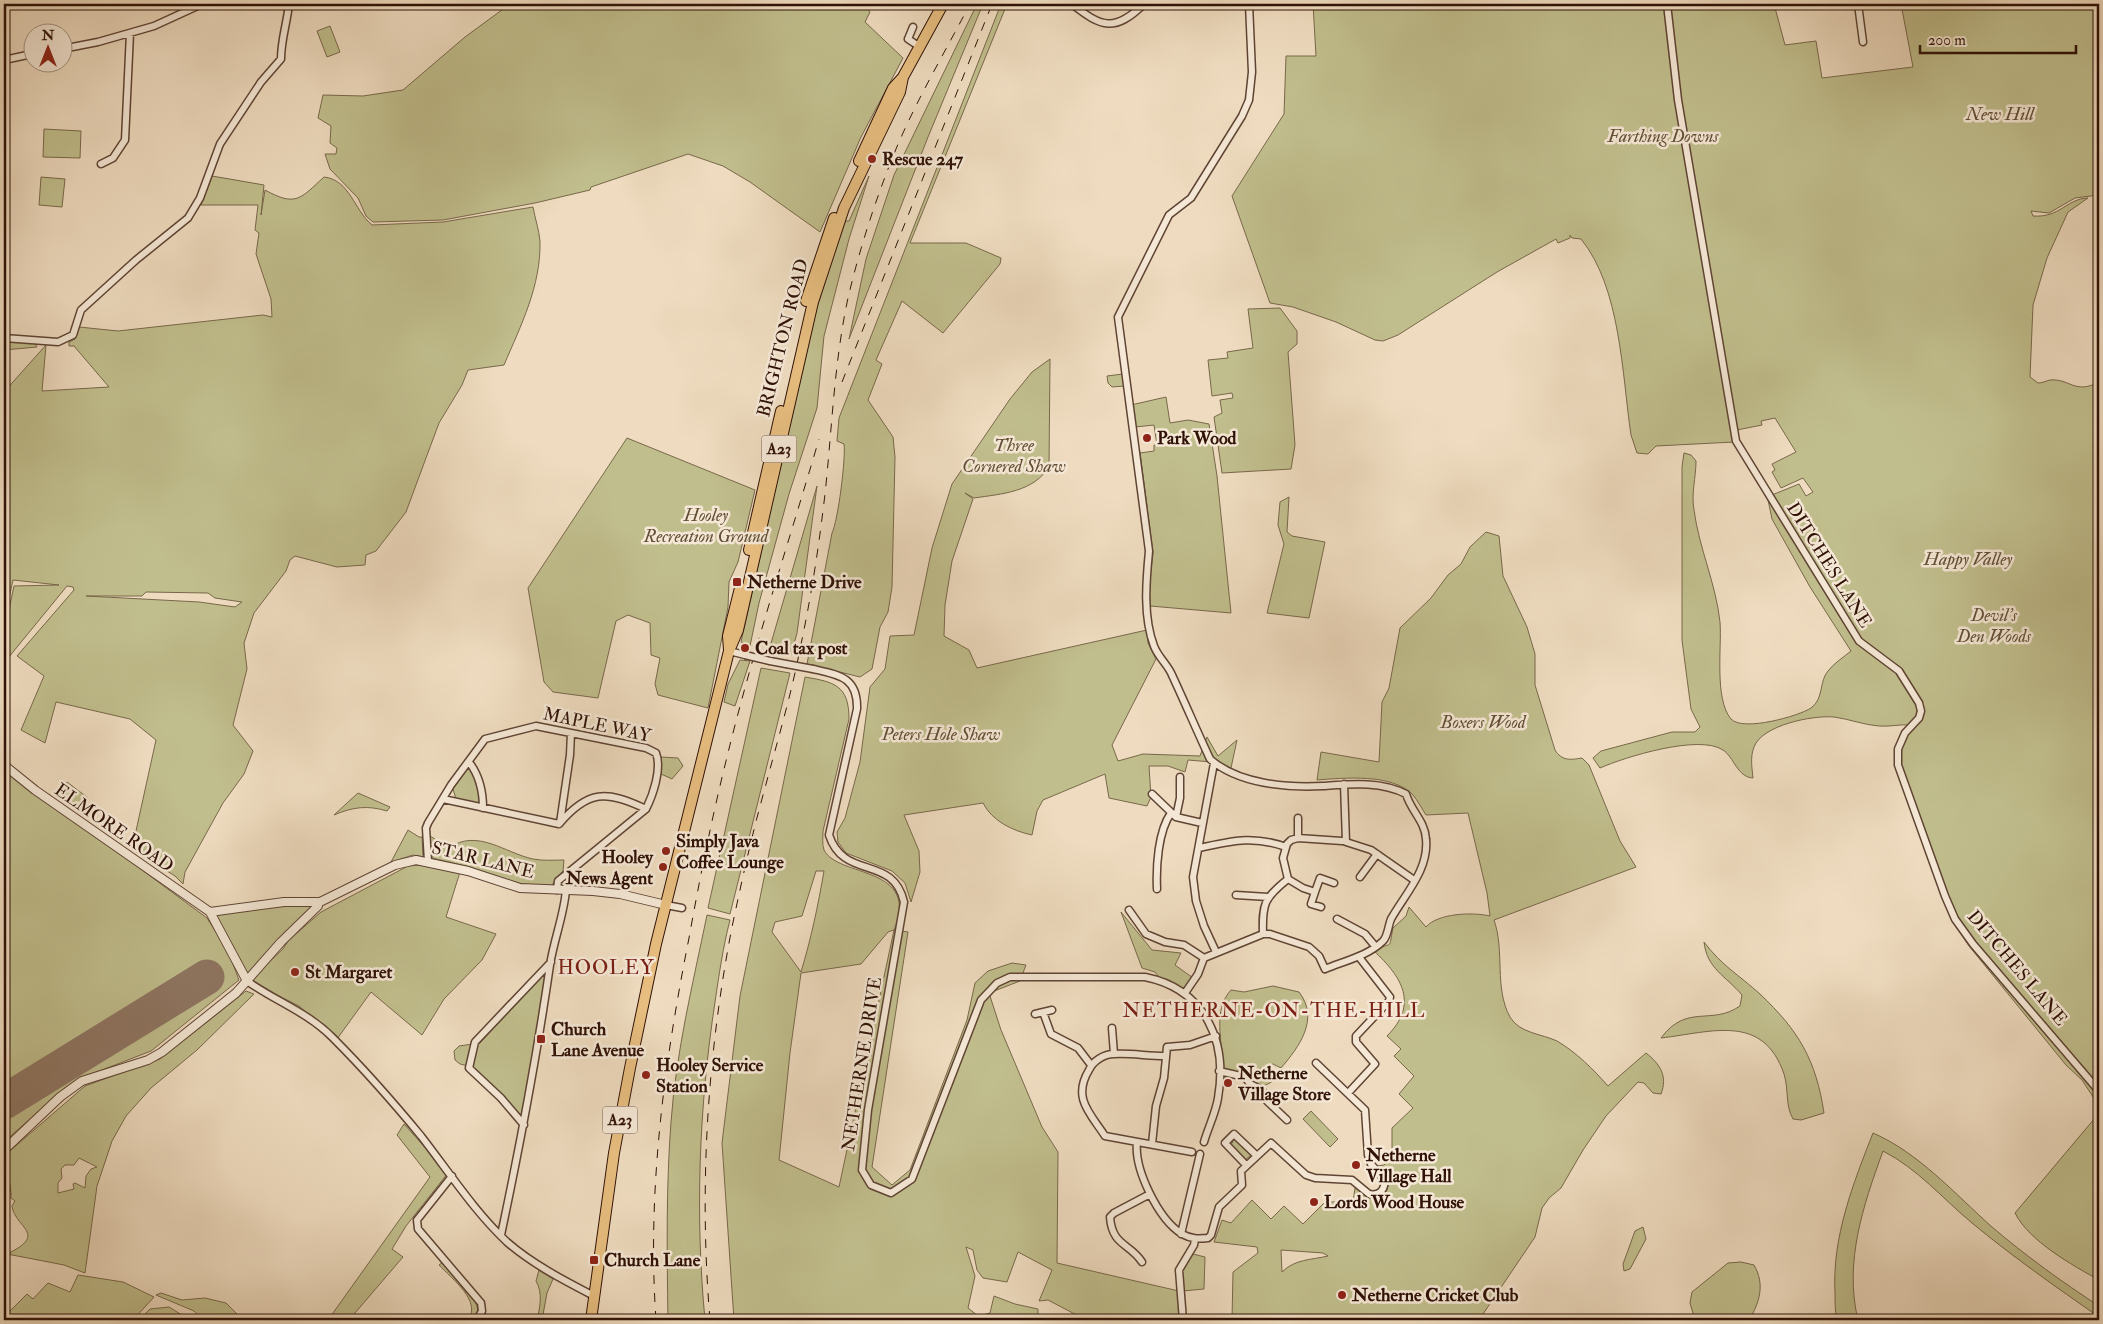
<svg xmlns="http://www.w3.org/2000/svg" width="2103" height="1324" viewBox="0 0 2103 1324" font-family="'IM FELL Double Pica',serif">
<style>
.green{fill:#c1be8d;stroke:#78684a;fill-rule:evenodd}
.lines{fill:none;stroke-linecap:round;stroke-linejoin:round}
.runway{stroke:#8f7663;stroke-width:35}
.minor-casing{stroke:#5f4434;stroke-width:9}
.tertiary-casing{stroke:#5f4434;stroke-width:10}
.trunk-casing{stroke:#2f1106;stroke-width:12}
.minor{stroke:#f5e8d6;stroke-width:6}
.tertiary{stroke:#f5e8d6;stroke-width:8}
.trunk{stroke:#e8be80;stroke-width:10}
.rail{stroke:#2f1106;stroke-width:1;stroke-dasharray:9 9;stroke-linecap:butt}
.minor-bridge-casing{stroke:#5f4434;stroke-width:9;stroke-linecap:butt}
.minor-bridge{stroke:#f5e8d6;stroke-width:6}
.poi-dot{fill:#8f2418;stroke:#f5e8d6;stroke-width:2}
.labels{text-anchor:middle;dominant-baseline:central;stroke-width:5;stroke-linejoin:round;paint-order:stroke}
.shield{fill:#f5e8d6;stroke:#6a5244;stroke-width:1}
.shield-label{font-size:16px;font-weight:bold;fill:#2f1106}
.park-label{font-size:18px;font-style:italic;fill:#624e35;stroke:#f5e8d6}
.poi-label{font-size:18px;font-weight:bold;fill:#2f1106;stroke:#f5e8d6;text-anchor:start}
.street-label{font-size:18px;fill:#2f1106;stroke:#f5e8d6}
.quarter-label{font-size:20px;letter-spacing:1px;fill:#7a1f14;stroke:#f5e8d6}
</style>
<rect width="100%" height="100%" fill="#efdcc0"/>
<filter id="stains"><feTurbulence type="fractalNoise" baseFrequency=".004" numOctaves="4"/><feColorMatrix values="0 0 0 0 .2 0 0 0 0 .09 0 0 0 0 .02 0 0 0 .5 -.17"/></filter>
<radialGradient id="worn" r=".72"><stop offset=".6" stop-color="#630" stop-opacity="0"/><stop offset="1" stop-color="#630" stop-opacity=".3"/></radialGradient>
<!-- green -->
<path class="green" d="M510 4H863L870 12 865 22 903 58 861 137 820 232 750 182 723 166 688 154 591 187 590 190 535 203 443 220 373 222 366 216 358 198 330 169 325 154H336L337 148 330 143 331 126 318 118 323 95 363 96 403 90 465 37Z
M977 4H983L928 137 849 339 866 259 894 175Z
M1001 4H1007L910 243H966L1001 258 1000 264 943 333 902 301 876 360 882 364 868 400 893 437 895 457 892 587 888 612 880 627 872 669 860 677 807 664 832 533C838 521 846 458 844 444L837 441 839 418Z
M1313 4H1774L1785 45 1816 41 1822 78 1913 67 1901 4H2099V195L2075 198 2049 213 2031 211 2033 216C2060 218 2066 199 2088 198L2068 212 2047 258 2033 305 2030 377 2038 383C2042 383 2046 381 2050 380 2069 378 2075 395 2099 382V1106L2082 1080 2066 1065 1969 946 1953 922 1903 785 1898 749 1910 725C1900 724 1890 727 1879 726 1864 725 1849 719 1834 717 1813 715 1762 725 1754 747 1750 757 1752 768 1753 778 1737 777 1734 757 1723 750 1699 734 1625 757 1600 768L1593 758 1601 751 1672 732H1695L1700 727 1691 709 1682 640V467L1684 453 1691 455 1696 461C1696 478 1691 493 1694 510 1699 548 1716 584 1720 622 1722 646 1714 699 1731 719 1743 732 1799 716 1811 708 1824 699 1819 681 1828 671 1834 663 1844 657 1851 651L1810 587 1772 519 1768 500 1800 546 1772 495 1799 484 1806 496 1813 492 1803 478 1781 488 1772 472 1775 470 1772 464 1796 452 1775 418 1761 421 1762 425 1737 430 1734 442 1656 446 1648 454 1637 453 1631 435C1622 375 1621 288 1581 239L1572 238 1570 235V238L1558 243 1556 239 1497 272 1398 335 1383 341 1375 340 1336 322 1293 307 1270 303 1232 196 1284 114 1286 56H1316Z
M330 26 340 52 327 57 317 31Z
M44 129 81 131 80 158 43 157Z
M212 176 264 185 261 215 265 190C296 207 300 199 324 177 350 180 354 210 372 225L443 222 533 207C535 218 539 230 540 241 541 286 521 325 504 365L468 370 462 385 439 423 406 512 376 551 366 555 365 565 337 567 295 556 290 560 286 571 254 613 244 643 247 669 233 725 253 751 244 774 223 803 185 872 183 884 175 876 132 849 156 740 130 719 56 702 45 743 21 730 44 676 17 656 74 590 73 587 67 586 4 663V632L14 586 59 585 13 580 4 621V392L46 345 42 391 109 387 74 346H69V342L75 339 79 327 118 331 263 315 272 317 271 299 256 254 259 233 255 230 258 205H201ZM146 592 208 593 215 598 242 602 235 607 199 602 86 596H142Z
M869 176 849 239 824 336 817 408 789 494 759 603 750 646 741 642 816 304 843 221H849Z
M41 177 65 179 62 207 39 205Z
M1280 308 1297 331V344L1288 352 1295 445 1291 469 1222 473 1214 417 1222 413 1220 400 1233 398 1232 393 1212 396 1208 360 1228 358 1227 352 1253 348 1248 309Z
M4 340 34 342 37 347 4 350Z
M1050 359 1049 466C1035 492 1001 494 974 498L965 493 973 499 952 561 945 605 944 636 969 650 977 668 1147 630 1148 643 1156 659 1112 745 1118 761 1143 754 1200 756 1207 737 1218 756 1237 740 1231 768 1212 762 1188 760 1185 772 1168 766H1149L1151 797 1147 806 1109 798 1105 774 1043 800 1037 811 1032 835C1013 831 992 821 983 803L904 815 919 851 920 872 911 902 905 883 892 871 846 853 838 842 837 832 845 818 860 762 870 687 885 669 890 636 914 635 932 548 952 484 1010 399 1032 372Z
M1123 374 1124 386 1112 387 1108 383 1107 376Z
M1166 397 1170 423 1188 420 1209 424 1217 476 1231 613 1150 606 1149 586 1153 553 1140 453 1154 451V445H1157L1154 425 1135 427 1131 405Z
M627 438 755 490 738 562 729 582 728 607 708 708 658 695 655 684 660 658 651 655 650 623 628 615 616 621 598 698 553 692 544 682 528 588Z
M817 486 797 633 791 655 769 650Z
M1289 497 1287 532 1292 536 1325 542 1309 618 1267 613 1284 544 1278 525 1280 502Z
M1486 532 1499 536 1503 576 1527 627 1535 654V685L1555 750C1562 761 1570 760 1582 758L1589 765 1620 841 1636 867 1494 920C1505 951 1494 988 1510 1017 1519 1033 1542 1034 1557 1041 1576 1052 1594 1070 1608 1086L1646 1053C1660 1064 1668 1076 1661 1094L1653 1093 1644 1083 1638 1082 1606 1116 1583 1150 1561 1188 1549 1198 1542 1208 1535 1237 1479 1320H1232L1233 1272 1258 1253 1257 1247 1214 1242 1222 1220 1231 1223 1252 1200 1271 1219 1284 1206 1303 1224 1325 1202H1353L1355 1188 1370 1198C1394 1197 1390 1179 1377 1166L1384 1165 1392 1157V1128L1413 1108 1399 1094 1414 1076 1394 1056 1401 1049 1387 1036C1419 1004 1402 977 1374 951 1394 940 1388 952 1393 928L1406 916 1409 907 1426 927C1438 913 1473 912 1490 916L1487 893 1468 813 1426 815C1422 809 1418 801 1413 795 1392 773 1344 778 1317 780L1321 752 1379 762 1382 702 1389 688 1400 628 1431 598 1448 575 1461 564 1470 547ZM1281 1250 1323 1253 1328 1256C1311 1260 1295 1259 1282 1272Z
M740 660 750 661 735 706 724 702 728 684Z
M761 668 790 673 730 914 708 908Z
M805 677C834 682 849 685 849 719L823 831C823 836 822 845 824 850 838 878 921 865 894 930L908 932 872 1167 892 1185 910 1170 967 1020 975 983 988 971 1012 963 1026 965 1020 981 989 993 1001 1030 1042 1127 1058 1152 1057 1263 1179 1291 1181 1320H1086L1048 1300 1039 1301 1052 1270 1018 1252 1007 1282 983 1278 977 1270 973 1250 966 1247 975 1276 968 1308 978 1316 976 1320H734L722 1143 740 996ZM816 871H824C818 906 811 939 801 972L772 932 775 922 802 916ZM894 930 839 1187 779 1160 790 1053 801 973 861 964 888 932Z
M661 757 678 758 683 766 672 779 659 773Z
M468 767C478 775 479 791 480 803L478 804 456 799 453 789Z
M4 768 207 918 228 951 239 980 151 1051 84 1077 66 1087 4 1142Z
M67 782 88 798 80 809 59 792Z
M358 793 390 807 387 811C367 805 353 807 334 815Z
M408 830 419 837H422L423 857 413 855 391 862Z
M430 836 449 848C477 828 505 853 533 859 543 861 554 860 564 860L563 871 551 886 521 884 470 867 432 858Z
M420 865 460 872 446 917 496 934 482 960 444 999 422 1035 371 992 337 1039 299 1006 249 981 283 949 293 933H297L321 912 408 866Z
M284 905H309L311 907 249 975 246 976 213 915Z
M1121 912 1152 950 1181 953 1175 965 1193 978 1185 993 1163 982 1155 972 1142 968Z
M707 915 730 920C723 947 719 975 715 1002 699 1107 695 1215 705 1320H668C667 1254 666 1188 671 1122 676 1052 693 983 707 915Z
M1704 942C1722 966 1739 975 1760 994 1799 1031 1816 1060 1824 1113L1801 1120 1793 1119C1785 1105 1789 1090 1784 1074 1763 1013 1712 1032 1661 1038 1687 1003 1711 1026 1740 1006L1742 995C1726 976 1707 969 1704 942Z
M546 972 522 1118 473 1067 460 1064 455 1060 454 1051 459 1046 480 1043Z
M1273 986 1299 992C1320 1019 1299 1047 1281 1068L1273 1064 1244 1074 1226 1071 1222 1066C1223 1041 1212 1011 1231 990L1244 992Z
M246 991 254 994 197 1050 151 1088 126 1116 112 1141 97 1186 85 1273 64 1265 7 1254C49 1234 15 1228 12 1206L15 1201 11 1198C12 1183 4 1171 4 1156L85 1086 160 1059ZM79 1158 97 1167 91 1169 86 1176 85 1188 75 1183 73 1184 74 1189 58 1193V1183L62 1178 61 1169 65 1165H74Z
M1269 1068 1275 1071 1277 1075C1272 1083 1268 1085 1260 1086L1248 1078Z
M1311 1111 1338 1139 1330 1147 1303 1119Z
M2095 1118 2099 1124V1280C2072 1265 2029 1241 2015 1213Z
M404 1124 448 1173 406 1226 392 1249 403 1257 349 1320H328L430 1177 397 1135Z
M1873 1133C1919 1153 1955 1194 1992 1227 2026 1256 2062 1282 2099 1306V1317C2056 1287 2013 1257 1972 1223 1942 1198 1918 1169 1883 1151 1863 1206 1844 1262 1858 1320H1837C1835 1312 1835 1302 1835 1293 1832 1237 1853 1184 1873 1133Z
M1234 1139 1251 1155 1245 1160 1231 1145Z
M1643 1227 1646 1239 1630 1269 1624 1271 1623 1264 1635 1231Z
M1193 1254 1205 1257 1204 1289 1183 1291 1182 1271Z
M443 1262C456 1277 485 1299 476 1320H468C482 1301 452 1279 439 1265Z
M1741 1262 1754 1265C1765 1284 1760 1302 1749 1320H1695L1690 1303 1692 1292 1728 1263Z
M539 1270 553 1279 547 1293 542 1320H537C540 1307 543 1293 536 1281Z
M78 1275 123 1282 154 1297 133 1320H4V1317L27 1294 33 1299 48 1283 70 1292Z
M161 1293 182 1300 205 1298 226 1303 243 1320H203L194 1311 156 1295Z
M994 1296 1015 1304 1038 1309V1320H987L979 1316 990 1313Z
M169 1307 190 1320H139L150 1309Z"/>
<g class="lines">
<!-- runway -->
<path class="runway" d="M4 1102 207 977"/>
<defs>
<path id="minor" d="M1072 4C1102 28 1115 32 1144 4
M1667 4 1678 100 1736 441 1859 641 1899 671 1919 703 1921 711 1919 718 1905 733 1898 749V765L1945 896 1955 919 1973 944 2099 1091
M1858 4 1863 42
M913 27 908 39 920 47
M62 49 98 42 154 26 202 4
M4 60 32 54
M101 164 113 158 125 140 130 33
M4 338 58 342 73 335 81 310 136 260 188 218 200 198 220 144 261 82 281 59C281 40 287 23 289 4
M729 651 745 655
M770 661 786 664
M813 669C839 675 858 677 857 709L829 835C844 881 893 854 904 902L868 1110 862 1170 871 1185 891 1193 912 1179 981 1000 997 983 1010 977H1145C1205 989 1228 1041 1218 1098 1216 1112 1208 1128 1204 1142
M469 762C479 775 483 791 483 808
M1214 763 1193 877 1196 901 1204 926 1216 952
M1344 784 1346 842 1371 850 1414 880
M1152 794 1176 817 1202 823
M443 799 559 824
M1176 817 1180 798V777
M560 823 570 755 571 733
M559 824C588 790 606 790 646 809
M1298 838V818
M1199 848C1232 841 1252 835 1286 847
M428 861 426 828 428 823 451 785 485 739 536 726 646 748 656 753C662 769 653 795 646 809L558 881 557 890
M1360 877 1377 854
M1288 879 1283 858 1287 844 1291 840 1298 838 1342 841
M1288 879 1303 888 1315 892 1320 878 1334 883
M1157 889C1156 867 1158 831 1171 813
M1315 892 1311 904 1321 907
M1236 895 1268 897
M666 905 682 908
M1129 910 1146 934 1165 942 1184 945 1204 958
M1337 919 1365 934 1375 946
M1263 934C1262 904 1264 898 1288 879
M247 981C275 1001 307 1012 332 1037 363 1068 393 1102 421 1136 449 1172 474 1211 507 1242 532 1264 565 1281 594 1296
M1185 993 1198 974 1204 958 1263 934H1270L1309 947 1319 956 1325 969C1344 961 1368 956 1383 941 1388 936 1388 926 1391 919 1405 894 1429 870 1426 839 1425 821 1411 811 1406 794 1381 781 1351 784 1323 786 1287 788 1238 784 1210 759 1197 731 1185 703 1172 675 1168 665 1158 657 1154 646 1143 617 1146 582 1149 551L1118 317 1169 215 1191 198 1242 116 1249 100 1252 72 1249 4
M1043 1012 1051 1034 1078 1048 1091 1065
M1035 1014 1052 1010
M1112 1028 1114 1054
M1164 1056C1148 1056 1130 1053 1114 1054 1104 1054 1093 1061 1089 1070 1072 1098 1090 1113 1105 1136L1192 1152
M1219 1071 1245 1077 1250 1084 1262 1090 1267 1101 1287 1120
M1349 1092 1375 1064 1356 1042V1036L1389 1001 1390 997 1359 957
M524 1125 501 1098 469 1068 475 1042 551 962
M1137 1142C1134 1169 1158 1219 1182 1234 1191 1239 1198 1239 1208 1238L1211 1235 1219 1207 1242 1185 1241 1171 1271 1143 1306 1175 1315 1178 1352 1180 1369 1194C1379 1196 1384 1191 1385 1181L1371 1164 1368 1155 1365 1110 1316 1063
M1152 1144 1156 1106 1164 1078 1167 1047 1190 1045 1216 1036
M1246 1165 1225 1143 1234 1134 1256 1155
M452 1176 417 1220 418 1229 481 1303 482 1311 477 1320
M1181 1234 1200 1154
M501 1235C520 1145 537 1055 550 965 554 939 564 915 566 890
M1142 1262C1130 1243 1112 1246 1110 1217L1114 1213 1150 1194
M1183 1320 1179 1270 1194 1245 1195 1239"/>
<path id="tertiary" d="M4 765 35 790 210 912 284 902H320L395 865 416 860 468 871 520 888 593 891 620 894 666 905
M210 912 247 981
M4 1150 60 1097 82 1081 148 1060 162 1052 236 993 281 942 318 906V902"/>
<path id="trunk" d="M859 161 893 88 903 77 943 4
M806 301 834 218
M749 550 781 411
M729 650 728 636 740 588
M591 1320 614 1153 630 1068 656 944 729 651 738 630 813 302 844 208 900 92 903 77"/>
</defs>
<!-- minor casing -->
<use href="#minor" class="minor-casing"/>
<!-- tertiary casing -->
<use href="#tertiary" class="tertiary-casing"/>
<!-- trunk casing -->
<use href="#trunk" class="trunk-casing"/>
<!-- minor -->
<use href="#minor" class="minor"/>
<!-- tertiary -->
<use href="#tertiary" class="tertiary"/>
<!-- trunk -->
<use href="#trunk" class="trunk"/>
<!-- rail -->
<path class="rail" d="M842 382 992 4
M656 1320C647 1191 664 1064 689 938 700 877 712 817 727 757 753 650 788 545 819 439
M710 1320C699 1189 707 1056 732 927 742 880 752 834 765 788 777 742 791 696 800 649 811 598 819 546 825 494 832 429 834 363 848 298 860 247 876 198 896 149 917 99 945 52 970 4"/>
<defs>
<path id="minor-bridge" d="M745 655 770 661
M786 664 813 669"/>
</defs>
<!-- minor-bridge casing -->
<use href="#minor-bridge" class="minor-bridge-casing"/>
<!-- minor-bridge -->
<use href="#minor-bridge" class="minor-bridge"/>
</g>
<!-- markers -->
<g class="poi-dot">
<circle cx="872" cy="159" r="5"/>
<circle cx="1147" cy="438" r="5"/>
<rect x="732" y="577" width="10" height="10" rx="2.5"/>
<circle cx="745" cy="648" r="5"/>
<circle cx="666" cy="851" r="5"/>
<circle cx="663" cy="867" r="5"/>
<circle cx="295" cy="972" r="5"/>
<rect x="536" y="1034" width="10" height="10" rx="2.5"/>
<circle cx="646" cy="1075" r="5"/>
<circle cx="1228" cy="1083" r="5"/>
<circle cx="1356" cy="1165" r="5"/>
<circle cx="1314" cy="1202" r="5"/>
<rect x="589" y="1255" width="10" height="10" rx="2.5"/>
<circle cx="1342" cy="1295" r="5"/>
</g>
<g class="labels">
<!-- shield labels -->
<g class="shield">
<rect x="761.5" y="435.5" width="35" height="27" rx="4"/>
<rect x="602.5" y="1106.5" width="35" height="27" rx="4"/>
</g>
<g class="shield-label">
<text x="779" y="449">A23</text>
<text x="620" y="1120">A23</text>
</g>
<!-- park labels -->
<g class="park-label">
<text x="2000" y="114">New Hill</text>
<text x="1663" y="136">Farthing Downs</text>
<text x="1014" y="445">Three<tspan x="1014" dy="21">Cornered Shaw</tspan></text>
<text x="706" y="515">Hooley<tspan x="706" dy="21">Recreation Ground</tspan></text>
<text x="1968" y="559">Happy Valley</text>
<text x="1994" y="615">Devil's<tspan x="1994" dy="21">Den Woods</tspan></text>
<text x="1483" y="722">Boxers Wood</text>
<text x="941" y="734">Peters Hole Shaw</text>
</g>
<!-- poi labels -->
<g class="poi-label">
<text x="882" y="159">Rescue 247</text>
<text x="1157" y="438">Park Wood</text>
<text x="747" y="582">Netherne Drive</text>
<text x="755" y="648">Coal tax post</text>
<text x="676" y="841">Simply Java<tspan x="676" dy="21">Coffee Lounge</tspan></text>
<text x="653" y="857" text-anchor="end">Hooley<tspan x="653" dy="21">News Agent</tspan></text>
<text x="305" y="972">St Margaret</text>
<text x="551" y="1029">Church<tspan x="551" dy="21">Lane Avenue</tspan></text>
<text x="656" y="1065">Hooley Service<tspan x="656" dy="21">Station</tspan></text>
<text x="1238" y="1073">Netherne<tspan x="1238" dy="21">Village Store</tspan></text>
<text x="1366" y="1155">Netherne<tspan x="1366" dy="21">Village Hall</tspan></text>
<text x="1324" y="1202">Lords Wood House</text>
<text x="604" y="1260">Church Lane</text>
<text x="1352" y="1295">Netherne Cricket Club</text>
</g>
<!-- street labels -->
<g class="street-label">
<text transform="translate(783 338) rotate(-76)">BRIGHTON ROAD</text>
<text transform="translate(1829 565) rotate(58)">DITCHES LANE</text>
<text transform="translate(597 725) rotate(12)">MAPLE WAY</text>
<text transform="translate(114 828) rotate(35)">ELMORE ROAD</text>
<text transform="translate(483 860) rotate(14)">STAR LANE</text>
<text transform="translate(2017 968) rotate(50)">DITCHES LANE</text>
<text transform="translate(862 1064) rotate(-81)">NETHERNE DRIVE</text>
</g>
<!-- quarter labels -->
<g class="quarter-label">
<text x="606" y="967">HOOLEY</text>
<text x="1274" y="1010">NETHERNE-ON-THE-HILL</text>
</g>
</g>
<!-- margin -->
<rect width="2103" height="1324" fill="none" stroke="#efdcc0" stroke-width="20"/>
<rect x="5" y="5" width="2093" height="1314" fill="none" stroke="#2f1106" stroke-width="2.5"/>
<rect x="10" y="10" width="2083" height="1304" fill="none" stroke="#2f1106"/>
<!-- north arrow -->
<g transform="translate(48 48)"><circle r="24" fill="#f5e8d6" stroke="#a69283"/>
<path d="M0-4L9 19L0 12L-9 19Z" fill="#8f2418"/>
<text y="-8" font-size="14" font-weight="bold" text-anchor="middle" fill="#2f1106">N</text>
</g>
<!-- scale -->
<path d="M1920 45v8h156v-8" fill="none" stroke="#2f1106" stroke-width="2.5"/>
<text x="1928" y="45" font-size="15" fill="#2f1106" stroke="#f5e8d6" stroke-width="4" paint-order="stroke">200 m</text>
<rect width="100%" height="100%" filter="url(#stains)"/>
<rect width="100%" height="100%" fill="url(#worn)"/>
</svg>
